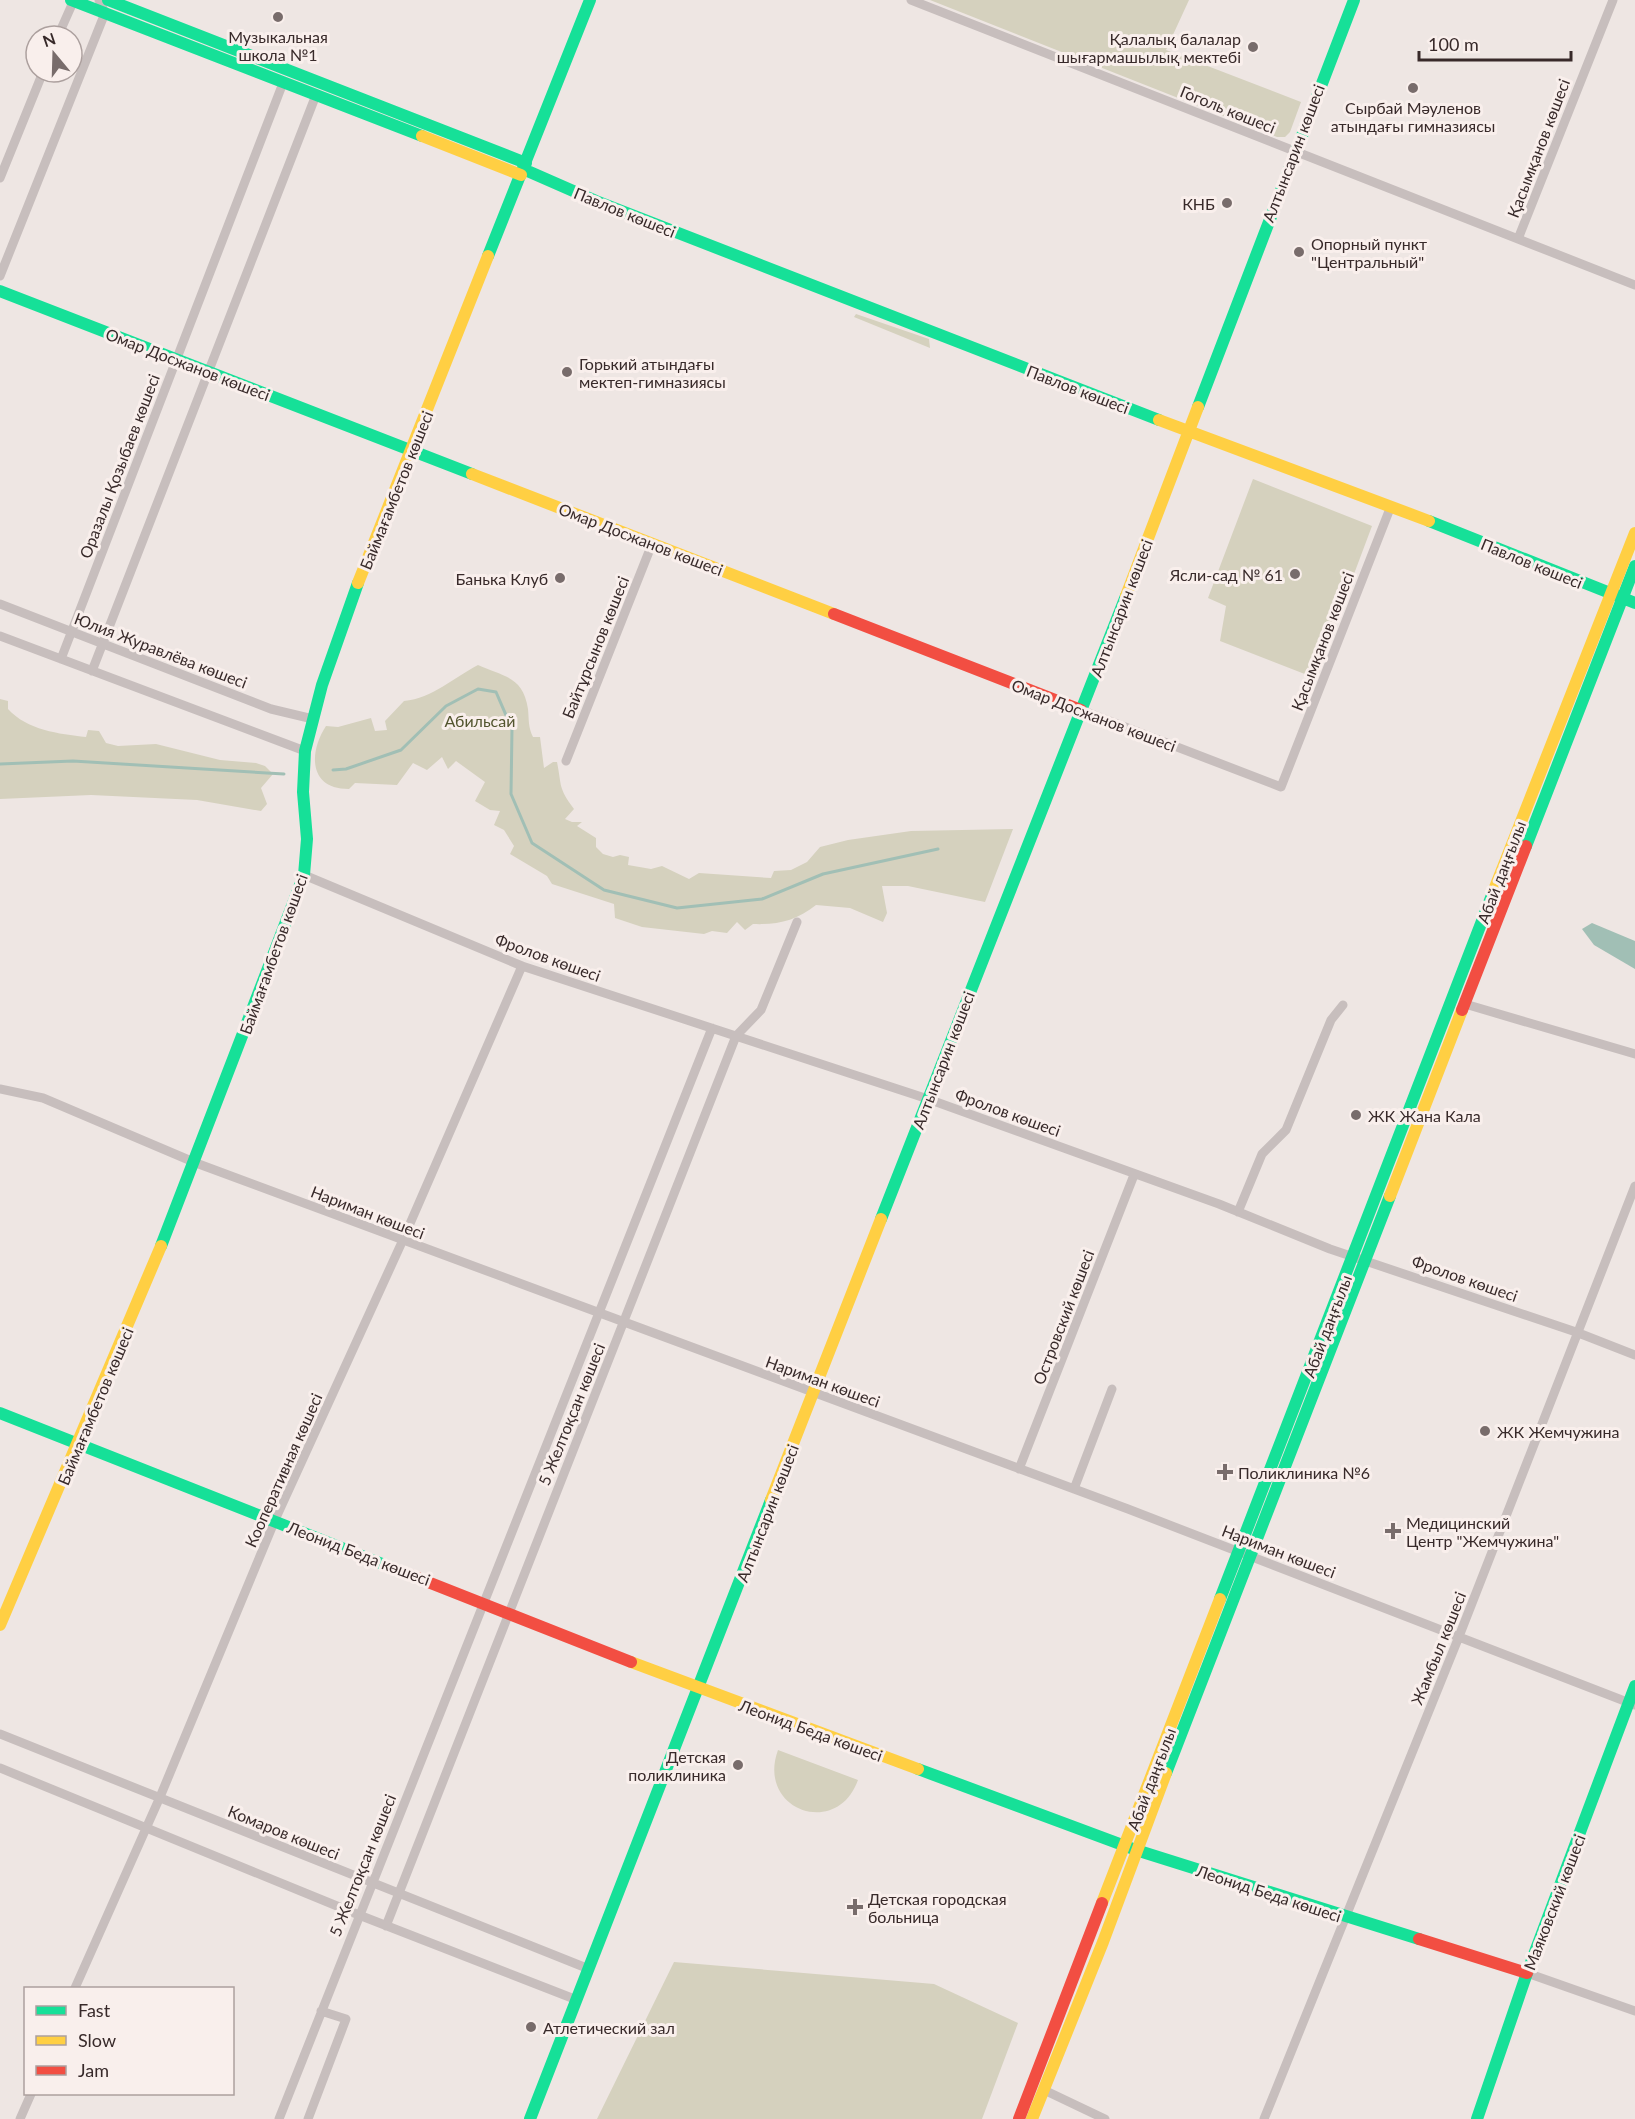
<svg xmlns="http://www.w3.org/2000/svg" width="1635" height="2119" viewBox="0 0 1635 2119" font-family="Lato,sans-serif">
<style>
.green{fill:#d5d1be}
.water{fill:#a1bfb5}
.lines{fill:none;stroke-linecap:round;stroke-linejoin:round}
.stream{stroke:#a1bfb5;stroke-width:3}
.street{stroke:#c7bebd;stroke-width:9}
.fast{stroke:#16e098;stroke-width:12}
.slow{stroke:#ffcf43;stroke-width:12}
.jam{stroke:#f24e42;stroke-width:12}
.poi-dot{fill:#786c6b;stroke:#f9efec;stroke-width:2}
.labels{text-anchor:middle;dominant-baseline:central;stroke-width:6;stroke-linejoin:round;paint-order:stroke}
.poi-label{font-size:16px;fill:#382a2a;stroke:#f9efec;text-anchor:start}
.street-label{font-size:16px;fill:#382a2a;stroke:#f9efec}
.park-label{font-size:16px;fill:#53552f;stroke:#f9efec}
</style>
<rect width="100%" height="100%" fill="#eee6e3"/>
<!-- green -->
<path class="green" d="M930 0H1189L1166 50 1301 102 1290 132 1285 137H1277Z
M856 314 929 339 930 348 854 317Z
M1253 479 1372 526 1315 678 1220 641 1226 606 1208 598Z
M478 665C504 677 523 676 528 709 529 720 528 727 533 737H540L544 768 553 762H557C562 787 558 787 574 809L565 819 572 822H582L577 826 596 838V847L603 854 613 857 620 855 629 857 628 865 651 869 662 866 689 879 699 873 771 878 774 871 791 870 807 862 820 847 848 840 911 831 1013 829 985 902 908 886H882L887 913 883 922 850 908 816 905C796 921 777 925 753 924L745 930 737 922 727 933 712 931 704 934 642 927 615 918 614 904 552 884 547 876 510 854 514 846 504 830 494 825 500 811 490 810 475 801 485 782 456 761 448 769 442 757 427 770 413 763 397 785 355 783 349 789C308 789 309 752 326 726L338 727 371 718 375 731 387 730 385 721 404 701C433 698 453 678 478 665Z
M0 699 8 701V709C27 730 59 734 86 737L88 730 99 731 106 743 118 746 156 744 220 760 256 763 265 766 273 774 261 788 267 804 261 811 197 800 91 795 0 799Z
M778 1750 858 1780C837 1839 756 1810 778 1750Z
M674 1962 934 1984 1018 2023 982 2119H597Z"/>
<!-- water -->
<path class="water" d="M1592 923 1635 941V969L1594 945 1582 929Z"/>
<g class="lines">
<!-- stream -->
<path class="stream" d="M0 764 73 761 284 774
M333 770 346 769 401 750 446 706 478 689 496 692 512 729 511 794 532 843 604 890 677 908 762 899 823 874 938 849"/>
<!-- street -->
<path class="street" d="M911 0 1635 285
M58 36 74 0
M0 178 43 72
M1518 239 1613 0
M0 276 105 13 99 0
M0 604 271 709 313 719
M0 636 305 751
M61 659 283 83
M92 671 316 95
M1081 710 1281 787 1391 506
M566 761 652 544
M304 875 522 966 928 1099 1219 1204 1330 1249 1576 1332 1635 1355
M1465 1004 1635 1054
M0 1089 43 1098 196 1163 1128 1509 1635 1705
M1238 1212 1262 1154 1286 1130 1331 1020 1343 1005
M1019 1469 1134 1175
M1074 1489 1112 1389
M0 1734 589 1969
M0 1768 359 1915 577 2000
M386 1926 736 1036 761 1010 797 922
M1527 1973 1635 2011
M75 1988 160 1797 275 1520 402 1242 522 966
M1044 2090 1105 2119
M20 2119 31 2094
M279 2119 712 1028
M308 2119 346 2019 321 2011
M1264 2119 1458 1639 1635 1186"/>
<!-- fast -->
<path class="fast" d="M71 0 422 136
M108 0 526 163
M523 169 596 201 1159 420
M488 256 590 0
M0 291 472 474
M1198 407 1354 0
M1429 521 1635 603
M1526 846 1635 566
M881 1219 1126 596
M161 1246 304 875 307 839 303 792 305 751 322 685 358 583
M0 1413 400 1571
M1220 1599 1494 890
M918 1769 1136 1850 1419 1939
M1166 1773 1390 1196
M530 2119 771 1500
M1477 2119 1527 1973 1635 1686"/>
<!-- slow -->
<path class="slow" d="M422 136 521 175
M1159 420 1429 521
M472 474 834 614
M358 583 488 256
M1126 596 1198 407
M1494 890 1635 533
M1390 1196 1462 1010
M771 1500 881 1219
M0 1625 161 1246
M631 1662 918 1769
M1102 1903 1220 1599
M1032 2119 1103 1942 1166 1773"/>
<!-- jam -->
<path class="jam" d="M834 614 1081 710
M1462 1010 1526 846
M400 1571 631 1662
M1419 1939 1527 1973
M1019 2119 1102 1903"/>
</g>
<!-- markers -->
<g class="poi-dot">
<circle cx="278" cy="17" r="6"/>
<circle cx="1253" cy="47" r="6"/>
<circle cx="1413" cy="88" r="6"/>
<circle cx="1227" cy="203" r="6"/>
<circle cx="1299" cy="252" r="6"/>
<circle cx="567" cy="372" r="6"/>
<circle cx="1295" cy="574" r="6"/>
<circle cx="560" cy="578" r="6"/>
<circle cx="1356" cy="1115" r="6"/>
<circle cx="1485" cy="1431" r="6"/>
<path d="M1222 1463h6v6h6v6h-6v6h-6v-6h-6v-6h6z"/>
<path d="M1390 1522h6v6h6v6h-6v6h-6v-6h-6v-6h6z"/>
<circle cx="738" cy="1765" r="6"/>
<path d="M852 1898h6v6h6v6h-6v6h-6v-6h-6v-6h6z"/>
<circle cx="531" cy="2027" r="6"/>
</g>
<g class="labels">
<!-- poi labels -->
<g class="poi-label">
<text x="278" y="36" text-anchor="middle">Музыкальная<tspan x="278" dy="18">школа №1</tspan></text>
<text x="1241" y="38" text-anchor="end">Қалалық балалар<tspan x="1241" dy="18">шығармашылық мектебі</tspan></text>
<text x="1413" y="107" text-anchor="middle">Сырбай Мәуленов<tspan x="1413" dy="18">атындағы гимназиясы</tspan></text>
<text x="1215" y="203" text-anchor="end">КНБ</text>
<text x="1311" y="243">Опорный пункт<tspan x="1311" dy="18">"Центральный"</tspan></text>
<text x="579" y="363">Горький атындағы<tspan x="579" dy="18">мектеп-гимназиясы</tspan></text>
<text x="1283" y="574" text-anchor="end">Ясли-сад № 61</text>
<text x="548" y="578" text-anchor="end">Банька Клуб</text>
<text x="1368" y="1115">ЖК Жана Кала</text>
<text x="1497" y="1431">ЖК Жемчужина</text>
<text x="1238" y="1472">Поликлиника №6</text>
<text x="1406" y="1522">Медицинский<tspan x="1406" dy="18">Центр "Жемчужина"</tspan></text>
<text x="726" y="1756" text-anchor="end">Детская<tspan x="726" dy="18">поликлиника</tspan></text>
<text x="868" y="1898">Детская городская<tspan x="868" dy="18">больница</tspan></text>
<text x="543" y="2027">Атлетический зал</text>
</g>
<!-- street labels -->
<g class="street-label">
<text transform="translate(1228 109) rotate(22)">Гоголь көшесі</text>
<text transform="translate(1538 148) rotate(-69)">Қасымқанов көшесі</text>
<text transform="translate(1293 153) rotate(-69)">Алтынсарин көшесі</text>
<text transform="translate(625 212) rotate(22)">Павлов көшесі</text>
<text transform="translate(188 364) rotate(21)">Омар Досжанов көшесі</text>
<text transform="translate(1078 389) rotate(21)">Павлов көшесі</text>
<text transform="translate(119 466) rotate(-69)">Оразалы Қозыбаев көшесі</text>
<text transform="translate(396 490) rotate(-68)">Баймағамбетов көшесі</text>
<text transform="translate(641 539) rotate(21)">Омар Досжанов көшесі</text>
<text transform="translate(1532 563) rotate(22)">Павлов көшесі</text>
<text transform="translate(1121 608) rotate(-69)">Алтынсарин көшесі</text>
<text transform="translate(1322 641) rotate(-69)">Қасымқанов көшесі</text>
<text transform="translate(595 647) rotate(-68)">Байтұрсынов көшесі</text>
<text transform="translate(161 650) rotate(21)">Юлия Журавлёва көшесі</text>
<text transform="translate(1094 715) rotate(21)">Омар Досжанов көшесі</text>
<text transform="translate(1501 872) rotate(-69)">Абай даңғылы</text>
<text transform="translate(273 954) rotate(-70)">Баймағамбетов көшесі</text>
<text transform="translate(548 957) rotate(20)">Фролов көшесі</text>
<text transform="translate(943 1060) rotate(-69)">Алтынсарин көшесі</text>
<text transform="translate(1008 1112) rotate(20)">Фролов көшесі</text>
<text transform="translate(368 1212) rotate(21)">Нариман көшесі</text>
<text transform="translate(1465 1278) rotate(19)">Фролов көшесі</text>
<text transform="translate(1063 1317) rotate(-69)">Островский көшесі</text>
<text transform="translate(1327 1326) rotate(-69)">Абай даңғылы</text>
<text transform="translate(823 1381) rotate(20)">Нариман көшесі</text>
<text transform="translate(95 1406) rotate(-67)">Баймағамбетов көшесі</text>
<text transform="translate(571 1414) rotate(-68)">5 Желтоқсан көшесі</text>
<text transform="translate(283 1470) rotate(-66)">Кооперативная көшесі</text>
<text transform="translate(767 1513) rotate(-69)">Алтынсарин көшесі</text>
<text transform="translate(1279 1551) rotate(21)">Нариман көшесі</text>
<text transform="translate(359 1553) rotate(21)">Леонид Беда көшесі</text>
<text transform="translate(1438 1648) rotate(-68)">Жамбыл көшесі</text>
<text transform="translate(811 1730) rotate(20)">Леонид Беда көшесі</text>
<text transform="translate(1151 1779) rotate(-69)">Абай даңғылы</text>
<text transform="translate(284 1832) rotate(22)">Комаров көшесі</text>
<text transform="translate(362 1865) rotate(-68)">5 Желтоқсан көшесі</text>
<text transform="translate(1269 1893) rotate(18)">Леонид Беда көшесі</text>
<text transform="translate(1554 1902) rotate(-69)">Маяковский көшесі</text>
</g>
<!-- park labels -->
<g class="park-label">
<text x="480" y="720">Абильсай</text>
</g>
</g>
<!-- legend -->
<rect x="24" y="1987" width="210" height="108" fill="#f9efec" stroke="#aca09e" stroke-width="1.5"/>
<rect x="36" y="2006" width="30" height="9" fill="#16e098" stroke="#aca09e" stroke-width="1.5"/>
<text x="78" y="2017" font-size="18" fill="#382a2a">Fast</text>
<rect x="36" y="2036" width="30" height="9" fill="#ffcf43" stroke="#aca09e" stroke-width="1.5"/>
<text x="78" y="2047" font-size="18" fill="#382a2a">Slow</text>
<rect x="36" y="2066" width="30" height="9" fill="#f24e42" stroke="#aca09e" stroke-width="1.5"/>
<text x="78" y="2077" font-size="18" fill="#382a2a">Jam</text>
<!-- north arrow -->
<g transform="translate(54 54) rotate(341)"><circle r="28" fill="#f9efec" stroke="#aca09e" stroke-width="1.5"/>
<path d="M0-4.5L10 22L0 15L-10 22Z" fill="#786c6b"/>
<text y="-9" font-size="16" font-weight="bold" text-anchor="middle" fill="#382a2a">N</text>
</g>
<!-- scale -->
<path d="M1419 51v9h152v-9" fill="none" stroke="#382a2a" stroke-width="3"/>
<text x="1428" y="51" font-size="18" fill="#382a2a" stroke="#f9efec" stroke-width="4.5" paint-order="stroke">100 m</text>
</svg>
